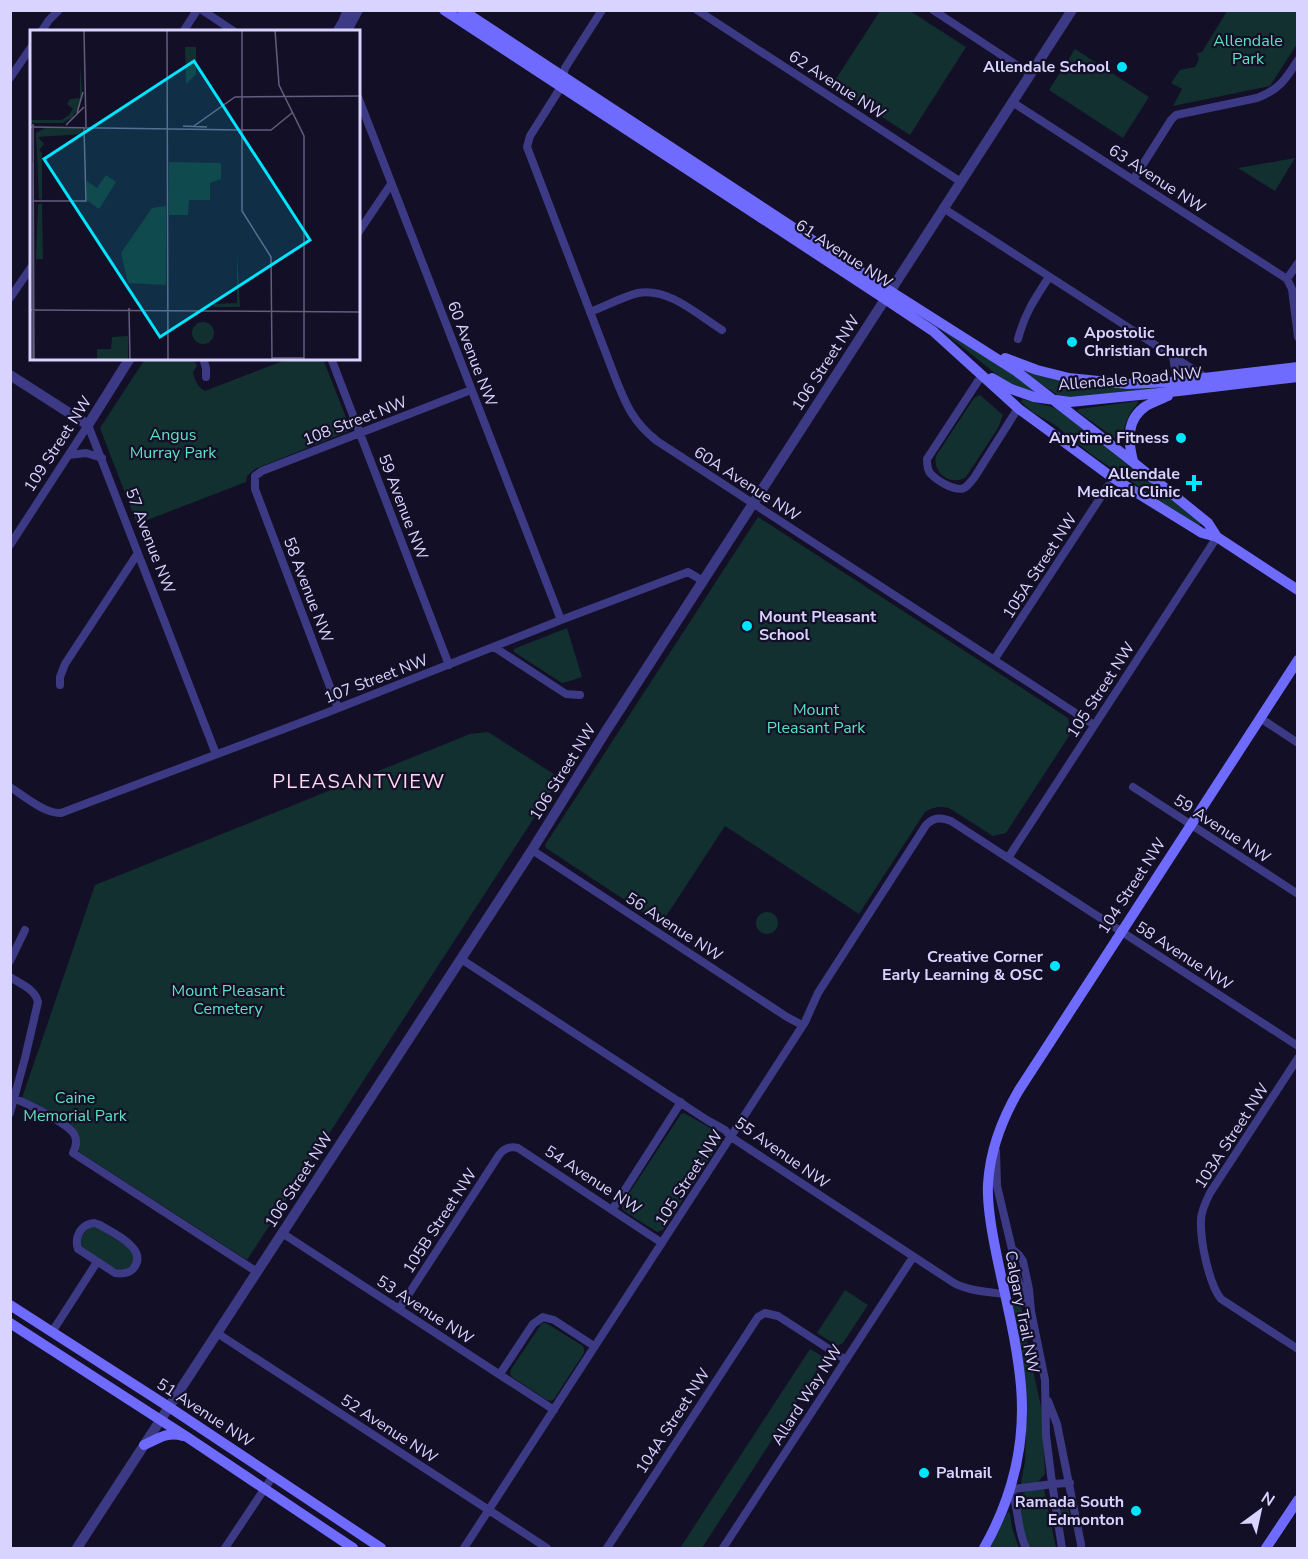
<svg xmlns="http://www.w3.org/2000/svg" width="1308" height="1559" viewBox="0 0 1308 1559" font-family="'Nunito Sans',sans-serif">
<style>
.green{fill:#12302f}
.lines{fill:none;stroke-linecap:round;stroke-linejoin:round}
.minor{stroke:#3d3a85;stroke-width:8}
.tertiary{stroke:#3d3a85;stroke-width:10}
.secondary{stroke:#6f6bff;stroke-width:10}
.poi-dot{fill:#00e5ff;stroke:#130f26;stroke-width:2}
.labels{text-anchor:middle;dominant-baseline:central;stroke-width:4.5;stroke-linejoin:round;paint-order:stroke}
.park-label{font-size:16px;fill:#5fe0c0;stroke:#130f26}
.poi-label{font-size:16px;font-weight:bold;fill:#d9d4ff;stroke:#130f26;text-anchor:end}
.street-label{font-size:16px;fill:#d9d4ff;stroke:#130f26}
.quarter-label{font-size:20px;letter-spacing:1.5px;fill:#ffd6f0;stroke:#130f26}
.inset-road{fill:none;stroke:#625e7d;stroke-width:1.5}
.view{fill:#00e5ff;fill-opacity:0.15;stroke:#00e5ff;stroke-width:3}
.inset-edge{fill:none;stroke:#d9d4ff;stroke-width:3}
</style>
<rect width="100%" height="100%" fill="#130f26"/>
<!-- green -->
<path class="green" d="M880 11H910L966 47 910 135 832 85Z
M1227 11H1297V44L1270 86 1173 106 1182 89 1171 83 1180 70 1195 67 1199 59 1197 53 1202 52Z
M1075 49 1149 97 1123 138 1049 90Z
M1295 158 1275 191 1238 168Z
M904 305 999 365 1036 391 1037 395 1006 382 941 330Z
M323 359 349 425 350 428 347 432 255 469 247 476 246 482 137 524 100 428 145 359H194L197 366 193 372C195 380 197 387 205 391L288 359Z
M1026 371C1075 387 1119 390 1170 387L1062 398 1025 373Z
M980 395 1003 415 998 428 966 477C952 487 932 473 936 456L974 398Z
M1022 399 1060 409 1200 523V525H1196L1092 455 1055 425 1034 413 1021 402Z
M1137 401 1138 403C1124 419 1127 424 1120 442L1077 411 1079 409Z
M758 517 1068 718 1071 733 1006 833 993 836 949 808C940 806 933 807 925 812L859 914 725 826 661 924 546 848 545 845Z
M567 628 582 677C579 678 564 683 562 683L514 652V649L516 648Z
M488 732 560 778 247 1260 79 1152V1143L76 1132 32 1102 22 1098 95 885 470 734Z
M756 923a11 11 0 1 1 22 0a11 11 0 1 1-22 0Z
M684 1113 719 1133 722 1137 721 1141 663 1230 657 1232 624 1211 622 1208V1204L681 1114Z
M89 1227 98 1228 130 1248C133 1252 135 1256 133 1261 126 1284 91 1254 81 1247L80 1238Z
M845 1290 868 1305 843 1343 838 1346 817 1333Z
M1018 1302 1021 1305 1025 1334 1042 1411 1045 1474 1037 1483 1022 1485 1021 1482 1025 1462 1026 1431 1010 1305Z
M542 1323H546L583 1346 584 1349V1353L554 1399 551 1401 547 1400 512 1377 510 1374 511 1369Z
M810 1349 825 1358 702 1548H680Z
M1042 1488 1044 1489 1056 1548H1029C1025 1540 1014 1500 1023 1493 1027 1490 1036 1489 1042 1488Z
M1060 1497H1063L1067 1501 1072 1525 1069 1527C1060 1522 1057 1507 1060 1497Z
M1008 1512 1010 1513 1012 1528 1019 1548H989Z"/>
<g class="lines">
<!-- minor -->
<path class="minor" d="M202 10 235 32
M602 10 565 68 561 87 530 136 527 147 615 377C626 405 633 422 657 441L1094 725
M697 10 961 182
M933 10 1030 74
M41 32 49 20 59 10
M183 32 197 10
M10 78 32 46
M358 97 561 620
M1012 102 1287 279
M1133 180 1171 120 1176 115 1257 98C1279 90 1286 79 1298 60
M943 208 1205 377
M358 233 391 184
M1298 263 1287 279 1292 289 1298 337
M10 298 32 266
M590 312C606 306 622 297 638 293 668 287 698 315 722 330
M1018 339C1025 313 1034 300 1049 277
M1173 357 1178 385
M203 358 206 368V377
M331 358 449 665
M978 381 927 459C927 464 927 469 930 473 936 480 955 492 964 488 968 486 971 481 974 478L1015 413
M88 425 216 754
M69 455 86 453 102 458
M10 545 88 425
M494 647 566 694 580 695
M994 660 1108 486
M60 685V677L65 664 138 553
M338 708 255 489V476L262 471 471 390
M1260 718 1298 743
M10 787C24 796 45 814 61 813L326 713 561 620 688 572 703 581
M1133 787 1298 894
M532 850 787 1017 802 1025
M1008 858 1217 537
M461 959 707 1120 725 1130 731 1137 954 1283C969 1291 988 1292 1004 1294
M10 961 25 930
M10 977C21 984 35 989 38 1002L25 1058 10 1113
M1298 1058 1210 1193C1206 1201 1201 1211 1201 1220 1200 1241 1209 1284 1221 1299L1298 1349
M15 1099C27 1103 68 1124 74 1134 78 1141 76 1147 73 1153L257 1272
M996 1151 997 1186 1012 1249 1013 1268 1029 1307
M612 1210 681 1102
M94 1223 100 1225C113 1233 150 1249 133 1269 128 1274 122 1274 115 1273L78 1249C74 1237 81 1224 94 1223Z
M282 1233 554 1410
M1012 1249 1019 1255 1023 1261 1029 1289 1031 1311 1045 1380 1046 1435 1052 1483 1062 1548
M399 1309 499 1155C504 1148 510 1146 518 1148L662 1243
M52 1332 97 1262
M217 1333 547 1548
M500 1374 533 1324 543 1317 554 1320 594 1346
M1048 1401 1057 1424 1081 1544V1548
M225 1548 273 1476
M464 1548 794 1039 805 1022 818 993 926 825C934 817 941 817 951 821L1298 1046
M607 1548 758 1317 765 1313 778 1316 846 1360
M723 1548 913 1257
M1026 1548C1017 1530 1019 1508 1011 1489 1031 1488 1050 1483 1070 1483"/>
<!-- tertiary -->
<path class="tertiary" d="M337 32 343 22 348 10
M346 32 358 10
M10 375 88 425 130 358
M77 1548 532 850 606 731 1072 10"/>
<!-- secondary -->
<path class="secondary" d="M444 10 885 299 933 331 1019 409 1045 428 1113 478 1202 533 1217 537 1298 590
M462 10 890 291 1016 371 1128 458 1208 523 1217 537
M1005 358 1037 370 1069 378 1128 384 1170 382 1298 367
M992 378 1011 389 1034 397 1070 402 1179 391 1298 377
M1133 461C1128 441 1126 419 1146 406 1153 402 1161 399 1168 396
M10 1305 169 1407 381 1548
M10 1323 187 1437 353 1548
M144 1445C157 1439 168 1431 183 1436
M984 1548C1013 1497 1026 1445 1021 1386 1017 1340 1004 1293 995 1247 991 1227 987 1205 988 1184 990 1150 1002 1119 1019 1090L1298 660
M1266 1548 1298 1500"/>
</g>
<!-- markers -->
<g class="poi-dot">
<circle cx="1122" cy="67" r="6"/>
<circle cx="1072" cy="342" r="6"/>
<circle cx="1181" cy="438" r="6"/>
<path d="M1191 474h6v6h6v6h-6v6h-6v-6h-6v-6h6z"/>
<circle cx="747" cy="626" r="6"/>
<circle cx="1055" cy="966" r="6"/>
<circle cx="924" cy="1473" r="6"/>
<circle cx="1136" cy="1511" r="6"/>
</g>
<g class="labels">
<!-- park labels -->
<g class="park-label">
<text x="1248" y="41">Allendale<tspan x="1248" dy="18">Park</tspan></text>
<text x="173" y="435">Angus<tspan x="173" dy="18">Murray Park</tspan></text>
<text x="816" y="710">Mount<tspan x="816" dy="18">Pleasant Park</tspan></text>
<text x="228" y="991">Mount Pleasant<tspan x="228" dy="18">Cemetery</tspan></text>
<text x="75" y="1098">Caine<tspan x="75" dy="18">Memorial Park</tspan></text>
</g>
<!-- poi labels -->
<g class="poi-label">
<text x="1110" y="67">Allendale School</text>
<text x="1084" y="333" text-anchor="start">Apostolic<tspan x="1084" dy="18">Christian Church</tspan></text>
<text x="1169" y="438">Anytime Fitness</text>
<text x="1180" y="474">Allendale<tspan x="1180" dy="18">Medical Clinic</tspan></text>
<text x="759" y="617" text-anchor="start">Mount Pleasant<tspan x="759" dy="18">School</tspan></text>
<text x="1043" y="957">Creative Corner<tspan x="1043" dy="18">Early Learning &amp; OSC</tspan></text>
<text x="936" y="1473" text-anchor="start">Palmail</text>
<text x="1124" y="1502">Ramada South<tspan x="1124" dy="18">Edmonton</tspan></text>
</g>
<!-- street labels -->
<g class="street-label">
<text transform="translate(837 85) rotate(33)">62 Avenue NW</text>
<text transform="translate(1157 179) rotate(33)">63 Avenue NW</text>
<text transform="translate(844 254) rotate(33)">61 Avenue NW</text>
<text transform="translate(472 354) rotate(69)">60 Avenue NW</text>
<text transform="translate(826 363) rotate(-57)">106 Street NW</text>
<text transform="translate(1130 379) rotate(-5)">Allendale Road NW</text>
<text transform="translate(355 421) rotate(-21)">108 Street NW</text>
<text transform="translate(58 444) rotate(-57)">109 Street NW</text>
<text transform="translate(747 484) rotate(33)">60A Avenue NW</text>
<text transform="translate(403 507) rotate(69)">59 Avenue NW</text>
<text transform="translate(150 541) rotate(69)">57 Avenue NW</text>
<text transform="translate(1040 566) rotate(-57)">105A Street NW</text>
<text transform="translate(308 590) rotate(69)">58 Avenue NW</text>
<text transform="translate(376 679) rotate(-21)">107 Street NW</text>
<text transform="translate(1101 690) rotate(-57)">105 Street NW</text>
<text transform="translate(563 772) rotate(-58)">106 Street NW</text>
<text transform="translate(1222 829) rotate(33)">59 Avenue NW</text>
<text transform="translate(1132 886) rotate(-57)">104 Street NW</text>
<text transform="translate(674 927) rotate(33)">56 Avenue NW</text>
<text transform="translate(1184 956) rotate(33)">58 Avenue NW</text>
<text transform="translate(1232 1136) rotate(-57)">103A Street NW</text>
<text transform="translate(782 1153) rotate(35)">55 Avenue NW</text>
<text transform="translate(689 1178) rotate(-57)">105 Street NW</text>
<text transform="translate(299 1180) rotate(-57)">106 Street NW</text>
<text transform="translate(593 1180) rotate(33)">54 Avenue NW</text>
<text transform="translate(440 1221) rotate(-57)">105B Street NW</text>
<text transform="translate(425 1310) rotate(33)">53 Avenue NW</text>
<text transform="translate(1022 1312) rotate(79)">Calgary Trail NW</text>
<text transform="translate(807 1395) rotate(-57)">Allard Way NW</text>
<text transform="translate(205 1413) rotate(33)">51 Avenue NW</text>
<text transform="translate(673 1421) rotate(-57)">104A Street NW</text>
<text transform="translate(389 1429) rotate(33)">52 Avenue NW</text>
</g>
<!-- quarter labels -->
<g class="quarter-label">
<text x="359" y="781">PLEASANTVIEW</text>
</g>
</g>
<!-- overview -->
<g transform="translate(30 30)">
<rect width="330" height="330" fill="#130f26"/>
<path d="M155 17H166V44L156 54ZM50 36 52 60 50 74 43 87 33 93H0V90H31L38 86 43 79 37 74 40 69 50 68ZM52 97 54 104 8 107 14 114 9 120 12 123V170L9 169 6 103 15 98ZM139 132 191 133V149L180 153V170H159L158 185H139ZM76 145 86 152 69 179 57 170V151L67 158ZM12 173 13 229H6L8 175ZM136 176V255L98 253 91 223 122 178ZM207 223 210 277H184L183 274 207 273ZM162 303a11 11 0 1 1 22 0a11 11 0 1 1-22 0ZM98 306V330H67V319H81L82 307Z" fill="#12302f"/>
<path class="inset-road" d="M54 0 56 97M137 0 138 330M212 0V181L241 227 242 330M245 0 249 55 274 106V330M47 83 53 62M3 94 4 330M36 95 54 77M153 96 177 97M164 96 205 67 330 66M1 97 212 100M212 100H241L262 83M3 132V330M2 171H56L54 97M0 238V114M99 278 100 330M0 280 330 282M242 328H274"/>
<path class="view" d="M164 31 280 210 130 307 14 129Z"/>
<rect width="330" height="330" class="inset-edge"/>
</g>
<!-- border -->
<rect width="1308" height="1559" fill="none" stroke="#d9d4ff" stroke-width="24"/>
<!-- north arrow -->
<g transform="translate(1260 1511) rotate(33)" stroke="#130f26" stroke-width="4.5" paint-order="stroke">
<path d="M0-4.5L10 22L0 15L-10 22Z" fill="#d9d4ff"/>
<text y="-9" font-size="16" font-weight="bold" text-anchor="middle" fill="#d9d4ff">N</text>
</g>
</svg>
